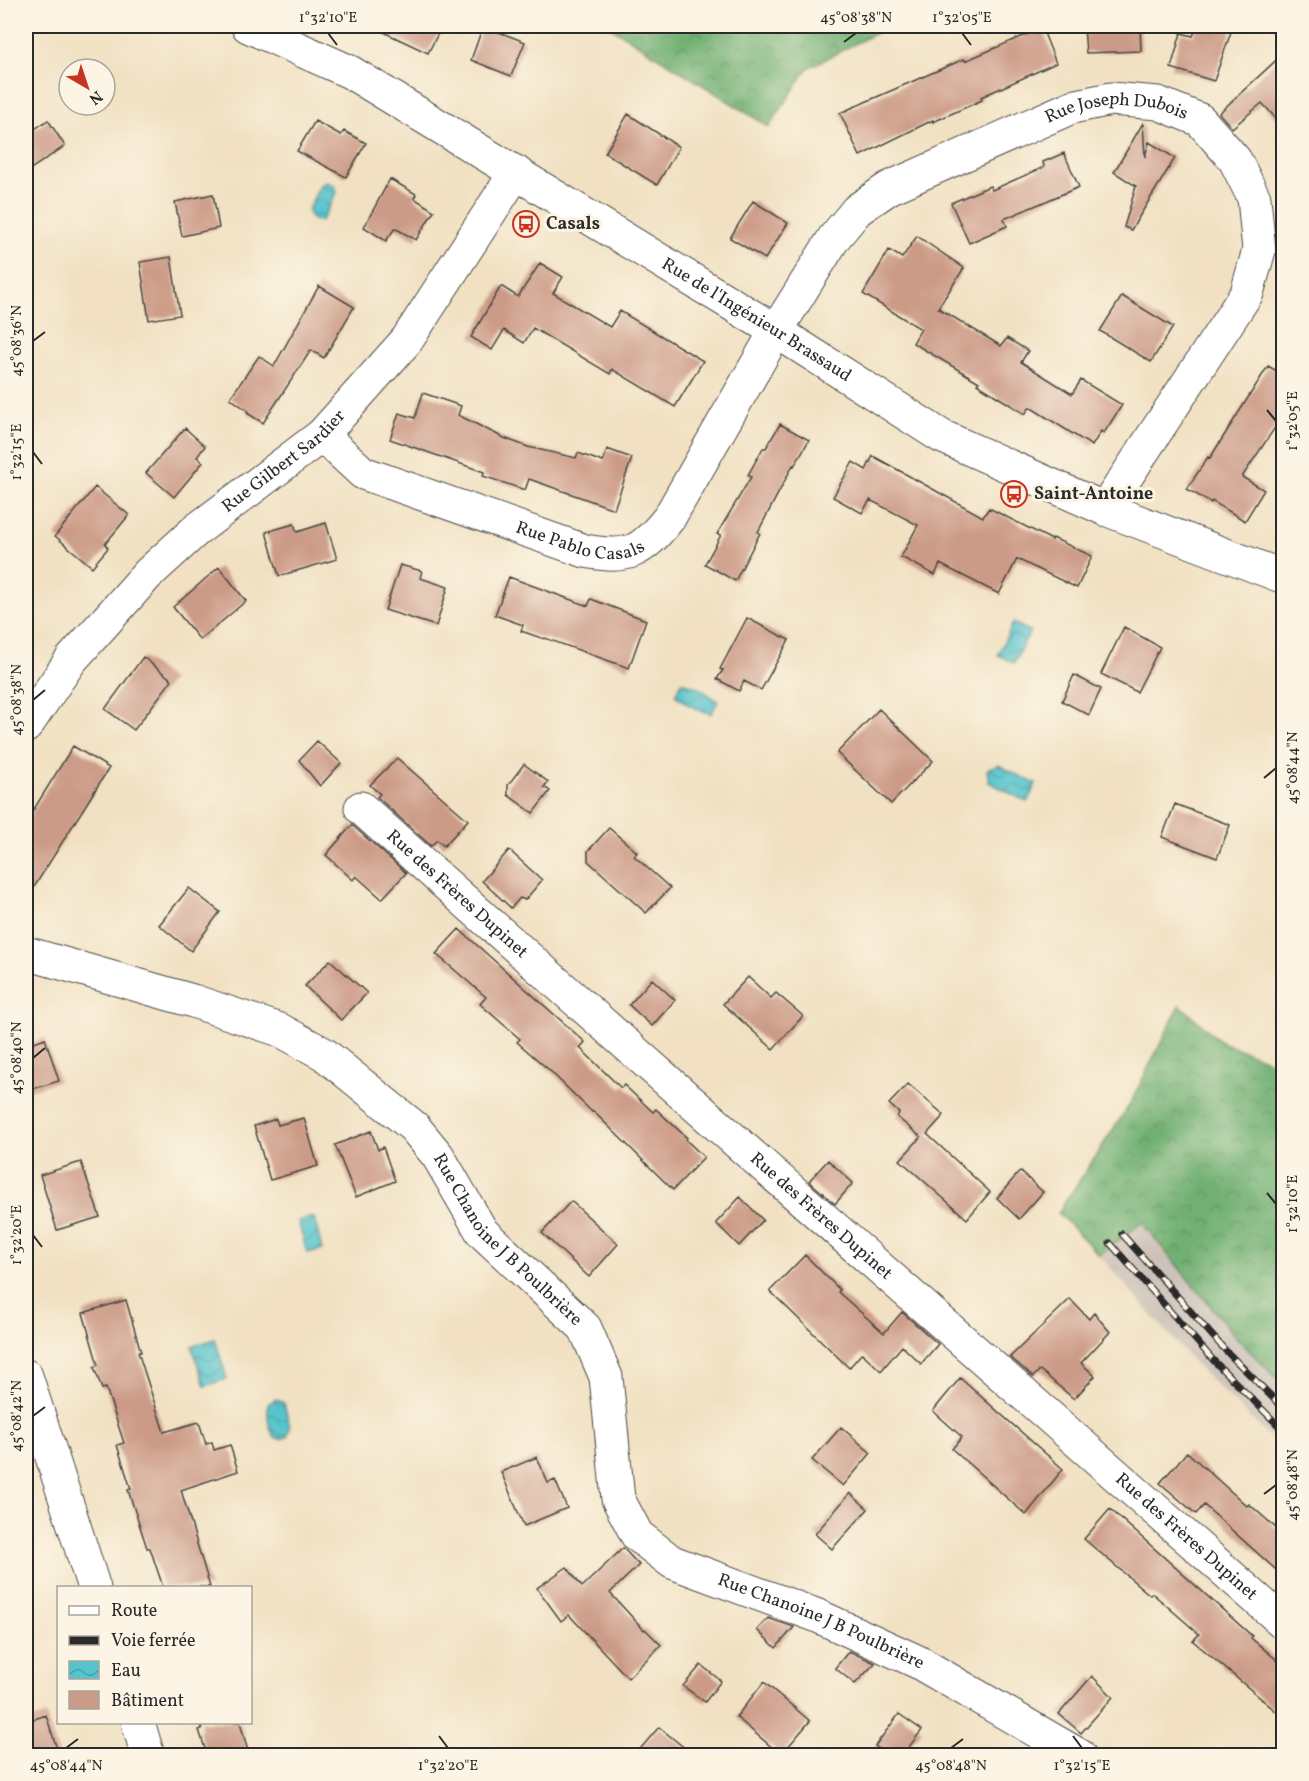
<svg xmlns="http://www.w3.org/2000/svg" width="1309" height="1781" viewBox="0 0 1309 1781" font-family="Vollkorn,serif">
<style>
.industrial{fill:#cdc2b9}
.forest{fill:url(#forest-crowns);stroke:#4e6e4e;stroke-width:1.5}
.water{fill:url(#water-waves);stroke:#40787c;stroke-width:1.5}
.building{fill:#cc9b87}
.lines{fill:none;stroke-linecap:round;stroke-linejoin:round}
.street-casing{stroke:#494642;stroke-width:35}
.street{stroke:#fff;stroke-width:33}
.rail-casing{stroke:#2b2b2b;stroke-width:7}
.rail{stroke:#fcf5e5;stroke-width:4.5;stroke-dasharray:14;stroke-linecap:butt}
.ticks{fill:none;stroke:#2b2b2b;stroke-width:2}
.labels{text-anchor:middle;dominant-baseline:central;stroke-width:6;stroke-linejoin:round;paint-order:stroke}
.street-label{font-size:18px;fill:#2b2b2b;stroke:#fcf5e5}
.poi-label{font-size:18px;font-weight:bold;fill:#2b2b2b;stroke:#fcf5e5;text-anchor:start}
.neatline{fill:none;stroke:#2b2b2b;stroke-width:2}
.ticks-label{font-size:15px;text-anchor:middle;fill:#2b2b2b}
</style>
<defs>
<pattern id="forest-crowns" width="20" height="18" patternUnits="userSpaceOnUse" patternTransform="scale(1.5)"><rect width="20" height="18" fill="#71b072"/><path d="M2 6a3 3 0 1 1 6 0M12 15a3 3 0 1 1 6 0" fill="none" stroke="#5d8f5e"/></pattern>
<pattern id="water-waves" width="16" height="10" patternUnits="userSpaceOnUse" patternTransform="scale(1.5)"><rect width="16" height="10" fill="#56c4cd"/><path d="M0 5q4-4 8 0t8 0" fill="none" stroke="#479fa7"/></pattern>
</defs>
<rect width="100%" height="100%" fill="#fcf5e5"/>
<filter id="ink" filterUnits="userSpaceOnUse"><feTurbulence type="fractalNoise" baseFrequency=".0167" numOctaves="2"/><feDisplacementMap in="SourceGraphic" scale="12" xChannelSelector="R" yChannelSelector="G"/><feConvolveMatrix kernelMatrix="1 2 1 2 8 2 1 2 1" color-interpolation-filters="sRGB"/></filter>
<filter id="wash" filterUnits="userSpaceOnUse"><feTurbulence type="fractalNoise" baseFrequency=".008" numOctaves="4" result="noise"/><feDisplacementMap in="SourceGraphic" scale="24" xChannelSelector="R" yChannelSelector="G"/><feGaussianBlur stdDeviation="1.35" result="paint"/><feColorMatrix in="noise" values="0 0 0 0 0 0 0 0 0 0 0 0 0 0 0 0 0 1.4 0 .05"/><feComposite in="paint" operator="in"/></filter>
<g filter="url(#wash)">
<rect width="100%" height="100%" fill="#f1e1c2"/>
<!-- industrial -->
<path class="industrial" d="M1142 1225 1235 1336 1283 1385V1450L1195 1364 1099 1255Z"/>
<!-- forest -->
<path class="forest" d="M609 26H889L808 68 769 127Z
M1180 1005 1221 1042 1283 1066V1385L1235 1336 1142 1223 1099 1255 1058 1213 1130 1104Z"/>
<!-- water -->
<path class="water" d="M326 182 334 185 337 192 322 220C315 223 309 218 308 210L320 185Z
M1013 623 1030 631 1014 663 998 655Z
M682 682 699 688 718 701 711 714 689 705 675 695Z
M998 765 1036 784 1027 802 989 782 987 770 989 768 997 766Z
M314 1217 322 1250 307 1253 298 1221Z
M215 1339 227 1379 205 1386 192 1346Z
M276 1399 284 1403 290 1428 287 1437 281 1439 274 1437C269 1428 267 1415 268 1404Z"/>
<g id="blocks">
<!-- building -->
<path class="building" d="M371 26H442L428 53Z
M483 26 525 42 511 76 471 60Z
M1084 26H1140L1141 51 1086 53Z
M1197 26H1233L1214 81 1171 68 1181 33 1193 36Z
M1042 28 1056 63 981 97 982 100 933 122V120L860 156 840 113 964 59 965 61Z
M1284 53V127L1262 103 1232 128 1219 113Z
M628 114 679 147 657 185 605 153Z
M48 120 65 146 26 172V135Z
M315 121 341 135 344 131 366 143 346 177 297 151Z
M1143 123 1145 157 1149 142 1175 158 1131 230 1124 227 1136 186 1114 172Z
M1064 153 1079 187 1004 219 1007 226 969 243 951 203 990 186 992 190 1044 167 1043 162Z
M390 179 416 194 414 198 434 211 416 240 395 228 386 241 364 227Z
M213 194 219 228 182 236 175 202Z
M753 201 788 223 765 259 730 238Z
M917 236 964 268 938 308 1001 346 1007 338 1028 351 1021 362 1072 394 1081 380 1122 405 1104 433 1101 431 1092 446 1030 407 1025 414 977 384 979 382 913 343 921 329 863 294 889 250 902 258Z
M171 257 180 315 149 320 140 262Z
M540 263 563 277 553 293 610 327 620 311 703 361 675 407 612 369 610 374 533 328 524 343 504 330 492 350 471 337 501 286 518 297Z
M319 286 354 307 324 358 311 350 263 423 247 413 248 411 230 398 259 356 274 366Z
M1122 296 1173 327 1151 362 1100 331Z
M1268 366 1284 375V414L1242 477 1264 490 1245 521 1212 501 1211 503 1187 489 1208 457 1210 458Z
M423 393 461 406 458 415 504 438 528 447 576 458 578 453 603 462 607 449 632 458 614 509 529 479 525 490 483 476 484 472 390 439 399 413 415 418Z
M780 424 809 440 794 466 793 465 758 532 760 533 735 581 705 564 721 535 717 534 751 477 748 475 763 448H766Z
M185 428 205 446 197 457 203 462 174 497 146 473Z
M873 456 983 517 989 508 1052 540 1053 538 1092 556 1077 588 1017 559 999 594 940 564 935 575 901 557 918 525 870 500 862 513 833 497 853 462 866 470Z
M95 487 129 515 105 544 108 548 92 567 55 536Z
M326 523 337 559 279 576 266 532 294 524 297 532Z
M400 565 422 571 420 578 448 587 436 626 385 610Z
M219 567 246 601 200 640 173 607Z
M509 577 588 606 591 599 646 620 629 668 545 638 544 639 521 631 523 625 495 615Z
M747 618 789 640 761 690 744 681 739 691 717 679 723 670 720 669Z
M1124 627 1160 647 1137 692 1101 674Z
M143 657 172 680 134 730 105 709Z
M1074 675 1101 689 1089 715 1062 701Z
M879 709 933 761 891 804 837 753Z
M317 741 341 763 320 786 299 760Z
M73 746 109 768 26 900V822Z
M397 758 468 820 444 846 437 840 431 846 377 797 380 794 370 785Z
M524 764 548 782 544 787 550 791 533 813 508 795V785Z
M1175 804 1230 825 1217 858 1162 837Z
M352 825 406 873 382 899 356 876 353 880 326 855Z
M609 828 637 852 634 856 670 888 646 913 588 861V851Z
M509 850 542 880 525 900 520 898 511 908 482 881Z
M189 888 220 912 191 951 159 925Z
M459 929 585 1042 580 1048 621 1088 624 1085 653 1112 656 1109 687 1138 686 1140 704 1157 673 1190 593 1111 592 1112 548 1069 517 1042 520 1039 480 1004 486 997 436 954Z
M330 960 367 993 341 1020 305 986Z
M748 977 771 998 776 993 803 1016 773 1049 723 1004Z
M652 979 675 1000 652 1026 629 1005Z
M45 1038 59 1081 26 1091V1045Z
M908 1084 944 1115 927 1134 990 1192 967 1219 900 1160 921 1137 897 1117 899 1113 889 1104Z
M304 1118 318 1166 270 1180 254 1126 276 1119 278 1125Z
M371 1131 378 1150 383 1147 395 1181 356 1197 335 1145Z
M828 1160 853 1183 835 1204 809 1181Z
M81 1162 100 1217 57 1230 40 1175Z
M1020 1171 1043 1192 1019 1219 997 1198Z
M740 1197 763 1220 739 1246 716 1223Z
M571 1201 618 1244 589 1277 542 1233Z
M805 1255 840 1290 838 1292 884 1333 902 1312 938 1344 921 1364 902 1346 881 1371 862 1353 849 1368 770 1291Z
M1070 1299 1089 1319 1094 1313 1110 1332 1081 1363 1095 1376 1074 1399 1040 1370 1033 1377 1010 1357Z
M126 1300 141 1352H138L164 1432 199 1422 206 1444 212 1442 214 1450 230 1445 238 1471 181 1490 210 1587H163L150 1548H147L128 1490 131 1489 117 1445 124 1443 106 1388 102 1389 94 1367 98 1365 83 1313Z
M960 1378 1063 1469 1026 1515 952 1449 962 1437 933 1411Z
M841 1427 871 1453 843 1486 812 1460Z
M1187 1452 1247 1506 1249 1504 1284 1535V1577L1204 1505 1196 1514 1160 1483Z
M537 1457 548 1483 555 1480 567 1508 524 1526 501 1472Z
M850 1493 868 1509 832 1549 815 1534Z
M1110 1509 1252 1636 1251 1638 1284 1666V1718L1193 1641 1199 1634 1152 1593 1150 1595 1084 1539Z
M623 1548 639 1565 610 1593 644 1630 645 1629 661 1645 628 1678 569 1615 561 1621 537 1588 567 1567 582 1587Z
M768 1618 794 1627 776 1648 757 1630Z
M849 1651 875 1663 855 1684 835 1668Z
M701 1665 721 1681 705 1702 683 1686Z
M1092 1676 1113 1697 1081 1733 1059 1714Z
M764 1682 810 1721 781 1755 736 1717Z
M899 1714 922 1730 903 1755H887L875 1746Z
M46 1715 59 1755H26V1722Z
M200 1722H240L249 1755H207L199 1730 202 1729Z
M659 1727 693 1755H635Z"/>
</g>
</g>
<g filter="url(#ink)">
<use href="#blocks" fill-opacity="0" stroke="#494642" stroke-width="1.5"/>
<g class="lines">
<defs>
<g id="street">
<path id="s1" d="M248 26 350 72 776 331 941 436 1105 509 1284 577"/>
<path id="s2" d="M322 435 363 473 585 551C629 559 641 553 669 518L776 331 834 238 857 210 889 188 1072 107 1111 99 1158 103 1200 120 1235 160 1254 198 1259 250 1247 293 1105 509"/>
<path id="s3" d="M26 726 71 660 148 574 195 531 322 435 407 340 516 172"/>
<path id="s4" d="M361 808C666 1083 976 1351 1284 1623"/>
<path id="s5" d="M26 953 193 1001 280 1030 324 1054 414 1127 438 1156 482 1232 585 1328 606 1377 618 1499 637 1535 672 1562 818 1616 918 1662 1080 1756"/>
<path d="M26 1376 94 1588"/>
<path d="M138 1722 148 1756"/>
</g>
</defs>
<!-- street casing -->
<use href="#street" class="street-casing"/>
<!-- street -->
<use href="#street" class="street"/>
<defs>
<path id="rail" d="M1122 1234 1225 1350 1284 1409
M1110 1243 1214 1361 1284 1431"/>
</defs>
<!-- rail casing -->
<use href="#rail" class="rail-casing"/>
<!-- rail -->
<use href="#rail" class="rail"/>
</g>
</g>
<!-- ticks -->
<path class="ticks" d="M328 33 337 45M962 33 971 45M844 42 856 33M33 341 45 332M1267 410 1276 421M33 452 42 464M33 700 45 690M1264 778 1276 768M33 1058 45 1048M1267 1193 1276 1204M33 1235 42 1247M33 1416 45 1407M1264 1494 1276 1485M439 1736 448 1748M1073 1736 1082 1748M66 1748 78 1739M951 1748 963 1739"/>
<!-- icons -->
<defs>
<symbol id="bus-ring" viewBox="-11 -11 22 22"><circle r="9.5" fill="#fcf5e5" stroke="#c8321e" stroke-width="1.5"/><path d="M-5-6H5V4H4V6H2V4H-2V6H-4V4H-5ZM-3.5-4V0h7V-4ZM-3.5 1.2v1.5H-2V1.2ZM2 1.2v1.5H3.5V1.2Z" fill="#c8321e"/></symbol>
</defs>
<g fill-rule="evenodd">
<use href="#bus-ring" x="511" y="209" width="30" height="30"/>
<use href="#bus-ring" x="999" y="479" width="30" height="30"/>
</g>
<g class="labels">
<!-- street labels -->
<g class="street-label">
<text stroke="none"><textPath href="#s2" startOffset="1034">Rue Joseph Dubois</textPath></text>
<text stroke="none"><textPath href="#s1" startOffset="588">Rue de l'Ingénieur Brassaud</textPath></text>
<text stroke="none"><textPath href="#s3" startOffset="372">Rue Gilbert Sardier</textPath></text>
<text stroke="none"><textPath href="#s2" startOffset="285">Rue Pablo Casals</textPath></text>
<text stroke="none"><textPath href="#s4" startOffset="129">Rue des Frères Dupinet</textPath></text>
<text stroke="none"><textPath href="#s4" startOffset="615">Rue des Frères Dupinet</textPath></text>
<text stroke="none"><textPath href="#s5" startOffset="579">Rue Chanoine J B Poulbrière</textPath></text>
<text stroke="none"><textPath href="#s4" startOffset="1101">Rue des Frères Dupinet</textPath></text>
<text stroke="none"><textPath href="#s5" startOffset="1119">Rue Chanoine J B Poulbrière</textPath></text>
</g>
<!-- poi labels -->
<g class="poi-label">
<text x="546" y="224">Casals</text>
<text x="1034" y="494">Saint-Antoine</text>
</g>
</g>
<!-- margin -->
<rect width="1309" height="1781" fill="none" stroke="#fcf5e5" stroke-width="66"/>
<!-- legend -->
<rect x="57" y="1586" width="195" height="138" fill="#fcf5e5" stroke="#a8a49b" stroke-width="1.5"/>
<rect x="69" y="1606" width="30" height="9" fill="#ffffff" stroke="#a8a49b" stroke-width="1.5"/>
<text x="111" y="1616" font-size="18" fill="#2b2b2b">Route</text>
<rect x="69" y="1636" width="30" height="9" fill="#2b2b2b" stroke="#a8a49b" stroke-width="1.5"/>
<text x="111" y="1646" font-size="18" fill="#2b2b2b">Voie ferrée</text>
<rect x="69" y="1661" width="30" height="18" fill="url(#water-waves)" stroke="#a8a49b" stroke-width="1.5"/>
<text x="111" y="1676" font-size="18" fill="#2b2b2b">Eau</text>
<rect x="69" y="1691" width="30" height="18" fill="#cc9b87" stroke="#a8a49b" stroke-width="1.5"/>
<text x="111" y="1706" font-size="18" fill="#2b2b2b">Bâtiment</text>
<!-- north arrow -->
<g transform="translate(87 87) rotate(141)"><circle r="28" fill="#fcf5e5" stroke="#a8a49b" stroke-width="1.5"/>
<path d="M0-4.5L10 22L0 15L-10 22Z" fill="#c8321e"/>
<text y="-9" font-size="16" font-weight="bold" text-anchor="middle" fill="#2b2b2b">N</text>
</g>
<rect x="33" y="33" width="1243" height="1715" class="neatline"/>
<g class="ticks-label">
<text x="328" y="22">1°32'10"E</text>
<text x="856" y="22">45°08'38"N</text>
<text x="962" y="22">1°32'05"E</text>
<text transform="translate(16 341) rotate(-90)" y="5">45°08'36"N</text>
<text transform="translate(1292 421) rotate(-90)" y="5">1°32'05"E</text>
<text transform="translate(16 452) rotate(-90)" y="5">1°32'15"E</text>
<text transform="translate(16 700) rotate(-90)" y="5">45°08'38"N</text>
<text transform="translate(1292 768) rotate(-90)" y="5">45°08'44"N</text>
<text transform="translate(16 1058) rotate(-90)" y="5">45°08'40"N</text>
<text transform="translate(1292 1204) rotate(-90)" y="5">1°32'10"E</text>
<text transform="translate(16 1235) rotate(-90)" y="5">1°32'20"E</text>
<text transform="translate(16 1416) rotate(-90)" y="5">45°08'42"N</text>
<text transform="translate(1292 1485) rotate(-90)" y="5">45°08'48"N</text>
<text x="66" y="1770">45°08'44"N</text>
<text x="448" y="1770">1°32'20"E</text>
<text x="951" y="1770">45°08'48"N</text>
<text x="1082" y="1770">1°32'15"E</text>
</g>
</svg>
